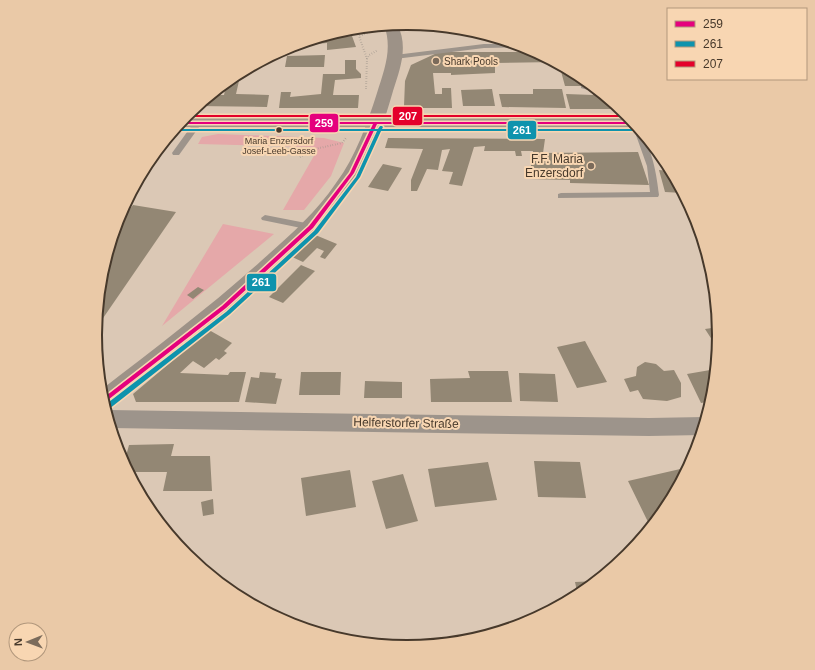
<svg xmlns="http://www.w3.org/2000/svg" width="815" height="670" viewBox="0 0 815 670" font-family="Arial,sans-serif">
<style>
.green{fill:#e5a8a9}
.building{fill:#938774}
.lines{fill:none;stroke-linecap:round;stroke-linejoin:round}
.path{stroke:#a0968c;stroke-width:2;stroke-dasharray:0.5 2;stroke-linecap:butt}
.lane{fill:#9d948b;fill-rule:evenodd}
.street{fill:#9d948b;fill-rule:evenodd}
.secondary{fill:#9d9287;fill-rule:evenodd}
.primary{fill:#a19588;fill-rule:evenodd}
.bus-1-casing{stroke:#f8d6b2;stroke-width:3}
.bus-2-casing{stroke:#f8d6b2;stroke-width:3}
.bus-3-casing{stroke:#f8d6b2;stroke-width:3}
.bus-1{fill:#e5007d;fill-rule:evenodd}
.bus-2{fill:#0e93ad;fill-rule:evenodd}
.bus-3{fill:#e4002b;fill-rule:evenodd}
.poi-dot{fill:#7b6b5b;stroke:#f8d6b2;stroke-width:1.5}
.bus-dot{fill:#47392b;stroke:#f8d6b2;stroke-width:1.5}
.labels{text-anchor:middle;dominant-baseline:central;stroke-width:4;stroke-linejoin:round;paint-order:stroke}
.far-bus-label{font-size:9px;fill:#47392b;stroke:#f8d6b2}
.far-poi-label{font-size:10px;fill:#47392b;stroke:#f8d6b2;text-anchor:start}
.poi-label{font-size:12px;fill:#47392b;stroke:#f8d6b2;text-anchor:end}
.street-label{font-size:12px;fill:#47392b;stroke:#f8d6b2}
.rim{fill:none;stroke:#47392b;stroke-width:2}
.line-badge{stroke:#f8d6b2;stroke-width:1.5}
.badge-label{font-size:11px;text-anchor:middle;font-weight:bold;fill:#fff}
</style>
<rect width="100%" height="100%" fill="#dbc8b5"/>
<!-- green -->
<path class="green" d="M380 26 382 31 318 38 347 29Z
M218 134 324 138 344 143 331 176 304 210H283L315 154 314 147 198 144 202 137Z
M223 224 274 234 162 326Z"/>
<!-- building -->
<path class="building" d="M334 36V38L352 36 356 47 327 50V43L293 46 318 38Z
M439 52H537L556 62 495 63V73L451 75V73H433L435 94H442V88H451L452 108H408L404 106 405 81 411 65Z
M325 55 324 67H285L287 56Z
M345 60H356V69L361 74V78L335 80 333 95H359L358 108H279L281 92H291L290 97 321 94 323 74H345Z
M559 64 579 75 583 86H565Z
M241 72 236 94 269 95 267 107 197 106 211 95H224L227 81Z
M592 88H596L621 109H570L566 94 593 95Z
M492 89 495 106H463L461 90Z
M533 89H562L566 108 502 107 499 94H533Z
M388 138 545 139 543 153 638 152 649 185 570 183V180L529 179 533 151H521L522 156H516L515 151H484L485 146 474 147 462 186 449 184 453 172 442 171 450 149 442 150 438 170 427 169 417 191H411V180L423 149 385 148Z
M383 164 402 168 388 191 368 187Z
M668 167H670L683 193 665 192 659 170 669 171Z
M133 205 176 212 99 324 97 323 102 274 115 229Z
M313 234 337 244 325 259 320 257 324 251 317 248 303 262 290 256Z
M301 265 315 271 283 303 269 297Z
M198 287 204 290 193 299 187 295Z
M719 327V335L718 349 705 329Z
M209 330 232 343 224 351 227 353 219 360 216 358 204 368 193 361 180 373 228 375 230 372H246L239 402H136L133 394Z
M585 341 607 382 577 388 557 347Z
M645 362 656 364 664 371 674 370 681 383V397L667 401 643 399 638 390 630 392 624 379 636 376 637 367Z
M716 369 712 401 701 403 687 374Z
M468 371H508L512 402H431L430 379 470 378Z
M260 372 276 373 275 378 282 379 276 404 245 402 251 377 259 378Z
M301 372H341L340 395H299Z
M519 373 555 374 558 402 520 401Z
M365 381 402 382V398H364Z
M174 444 171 456H210L212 491H163L167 472H128L120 456H126L129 445Z
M534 461 580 462 586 498 538 497Z
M488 462 497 500 435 507 428 469Z
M689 467 667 509 658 520 648 522 628 481Z
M350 470 356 507 306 516 301 478Z
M403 474 418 521 386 529 372 481Z
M213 499 214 514 203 516 201 502Z
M597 581 581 595 578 596 575 582Z"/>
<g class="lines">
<!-- path -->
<path class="path" d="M367 59 359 36 373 31 371 27
M366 89 367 59 369 55 378 50
M300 157 315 149 342 143 346 138"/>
<!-- lane -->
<path class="lane" d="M484 44H518L528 47 484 48 395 59 392 57 395 55Z
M581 75 587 81 588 90 581 88Z
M195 121H201L202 123 179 155H173L172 153Z
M634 122C651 143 656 169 659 195L658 197 558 198V194L561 193 650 192 647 166 632 124Z
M265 215 311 224 315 227 311 230 262 220 261 218Z"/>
<!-- street -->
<path class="street" d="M109 410 649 418 704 417 707 418 702 435 649 436 111 428 106 411Z"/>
<!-- secondary -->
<path class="secondary" d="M397 24C409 46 400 69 393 91 385 119 376 147 361 173 338 212 305 243 272 274 220 321 166 364 111 408L106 409 101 390C155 348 210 307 261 261 288 237 316 213 336 183 356 156 367 124 377 93 384 70 393 49 384 25Z"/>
<!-- primary -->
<path class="primary" d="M184 118H631L639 127H176Z"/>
<defs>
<path id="bus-1" d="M181 122H634L636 124H377L354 173 313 228 226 308 104 403 102 399 222 306 309 226 350 173 373 124H179Z"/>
<path id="bus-2" d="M380 126H382L383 127 382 129H636L638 130 636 131H381L360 177 318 233 230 314 109 409H105V405L226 312 314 231 356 177 377 131H180L178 130 179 129H378Z"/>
<path id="bus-3" d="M187 115H629L630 117H185Z"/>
</defs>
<!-- bus-1 casing -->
<use href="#bus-1" class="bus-1-casing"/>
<!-- bus-2 casing -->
<use href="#bus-2" class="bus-2-casing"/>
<!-- bus-3 casing -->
<use href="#bus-3" class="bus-3-casing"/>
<!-- bus-1 -->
<use href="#bus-1" class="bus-1"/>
<!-- bus-2 -->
<use href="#bus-2" class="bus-2"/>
<!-- bus-3 -->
<use href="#bus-3" class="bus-3"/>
</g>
<!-- markers -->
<g class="poi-dot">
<circle cx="436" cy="61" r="4"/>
<circle cx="591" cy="166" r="4"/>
</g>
<circle class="bus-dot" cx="279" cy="130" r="3.5"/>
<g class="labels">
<!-- far-bus labels -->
<g class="far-bus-label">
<text x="279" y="141">Maria Enzersdorf<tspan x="279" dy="10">Josef-Leeb-Gasse</tspan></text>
</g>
<!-- far-poi labels -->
<g class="far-poi-label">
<text x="444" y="61">Shark Pools</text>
</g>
<!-- poi labels -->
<g class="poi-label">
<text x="583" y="159">F.F. Maria<tspan x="583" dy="14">Enzersdorf</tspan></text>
</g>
<!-- street labels -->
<g class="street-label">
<text transform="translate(406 423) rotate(1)">Helferstorfer Straße</text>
</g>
</g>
<!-- crop -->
<path d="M0 0H815V670H0ZM102 335a305 305 0 1 1 610 0a305 305 0 1 1-610 0Z" fill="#eac9a7" fill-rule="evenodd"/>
<path class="rim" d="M102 335a305 305 0 1 1 610 0a305 305 0 1 1-610 0Z"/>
<g class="line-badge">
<rect x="392" y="106" width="31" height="20" rx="4" fill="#e4002b"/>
<rect x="309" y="113" width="30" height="20" rx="4" fill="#e5007d"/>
<rect x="507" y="120" width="30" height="20" rx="4" fill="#0e93ad"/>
<rect x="246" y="273" width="31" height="19" rx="4" fill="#0e93ad"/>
</g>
<g class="badge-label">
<text x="408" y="120">207</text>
<text x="324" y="127">259</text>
<text x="522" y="134">261</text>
<text x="261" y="286">261</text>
</g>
<!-- legend -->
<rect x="667" y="8" width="140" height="72" fill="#f8d6b2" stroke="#b1977c"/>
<rect x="675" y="21" width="20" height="6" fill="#e5007d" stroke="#b1977c"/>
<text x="703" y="28" font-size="12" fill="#47392b">259</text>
<rect x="675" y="41" width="20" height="6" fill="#0e93ad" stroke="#b1977c"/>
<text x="703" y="48" font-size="12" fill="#47392b">261</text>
<rect x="675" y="61" width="20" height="6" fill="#e4002b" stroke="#b1977c"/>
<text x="703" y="68" font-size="12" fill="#47392b">207</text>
<!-- north arrow -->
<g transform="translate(28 642) rotate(269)"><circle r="19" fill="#f8d6b2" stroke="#b1977c"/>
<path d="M0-3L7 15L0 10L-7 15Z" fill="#7b6b5b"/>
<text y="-6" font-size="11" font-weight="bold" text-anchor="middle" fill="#47392b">N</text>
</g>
</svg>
